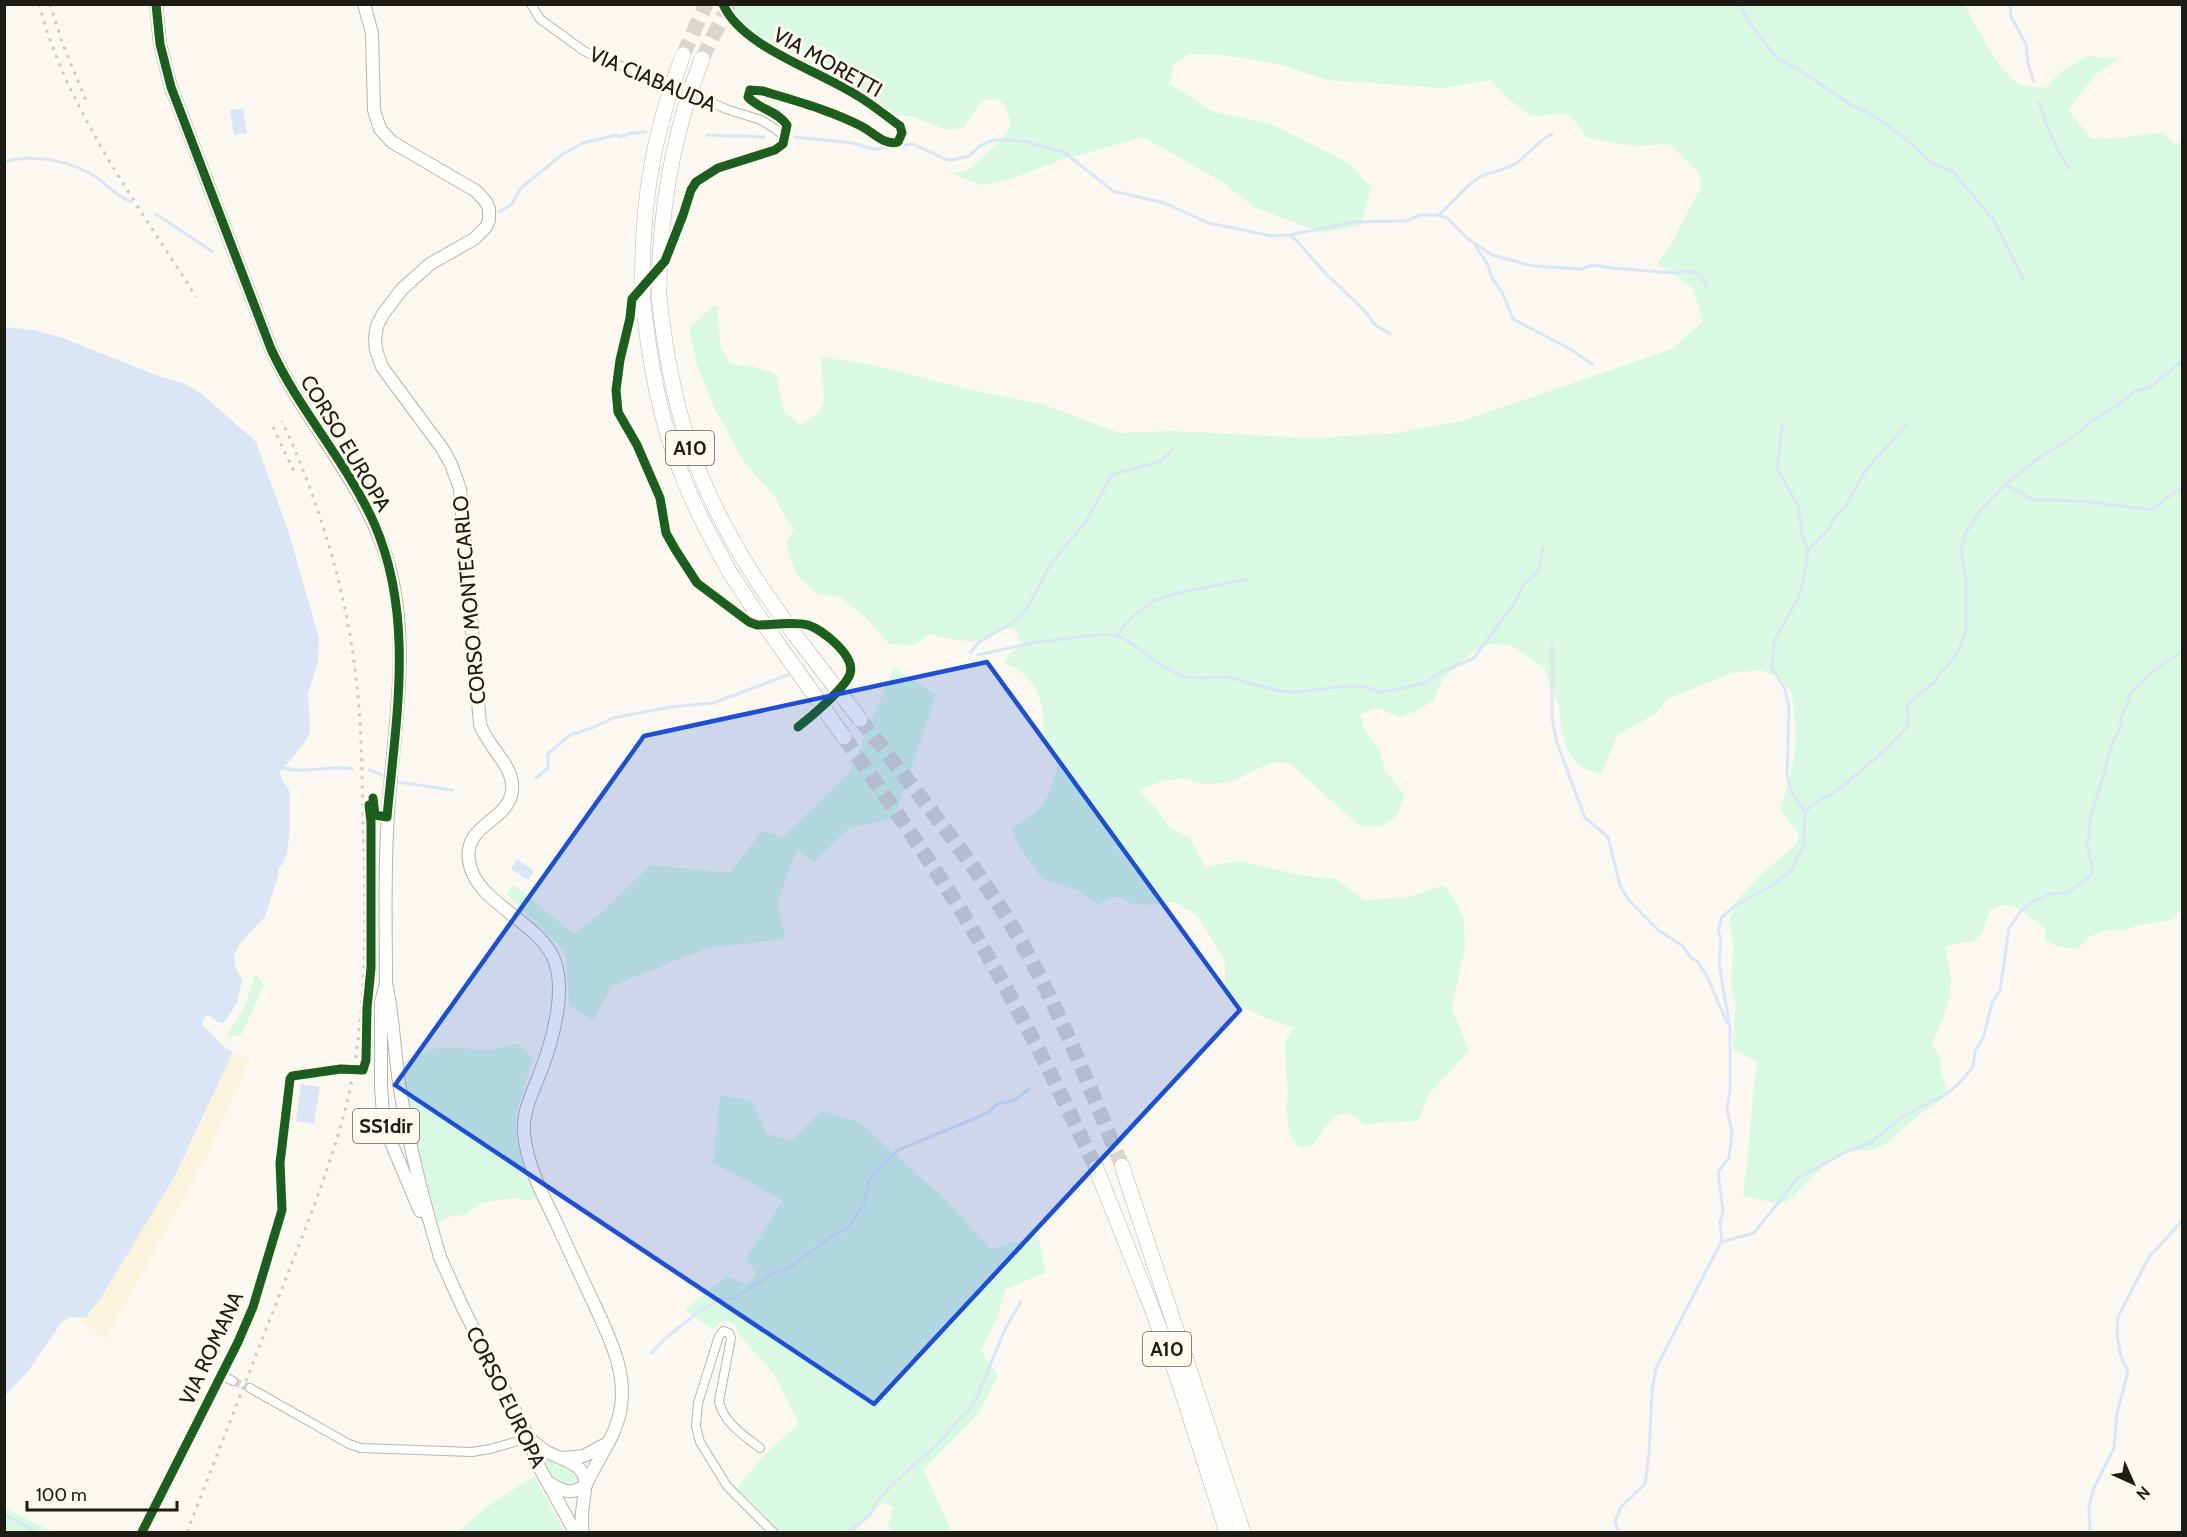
<svg xmlns="http://www.w3.org/2000/svg" width="2187" height="1537" viewBox="0 0 2187 1537" font-family="Cabin,sans-serif">
<style>
.green{fill:#d9f9e3}
.sand{fill:#faf4dc}
.water{fill:#dae6f6}
.pier{fill:#faf8f0}
.lines{fill:none;stroke-linecap:round;stroke-linejoin:round}
.stream{stroke:#dae6f6;stroke-width:3}
.minor-tunnel{stroke:#d9d7cf;stroke-width:8;stroke-dasharray:8 4;stroke-linecap:butt}
.motorway-tunnel{stroke:#d9d7cf;stroke-width:15;stroke-dasharray:15 8;stroke-linecap:butt}
.minor-casing{stroke:#b6b5af;stroke-width:10}
.secondary-casing{stroke:#b6b5af;stroke-width:14}
.primary-casing{stroke:#b6b5af;stroke-width:14}
.motorway-casing{stroke:#b6b5af;stroke-width:16}
.minor{stroke:#fefefd;stroke-width:8}
.secondary{stroke:#fefefd;stroke-width:12}
.primary{stroke:#fefefd;stroke-width:12}
.motorway{stroke:#fefefd;stroke-width:15}
.rail{stroke:#ccccca;stroke-width:3;stroke-dasharray:3 6;stroke-linecap:butt}
.motorway-bridge-casing{stroke:#b6b5af;stroke-width:16;stroke-linecap:butt}
.motorway-bridge{stroke:#fefefd;stroke-width:15}
.cycleway-casing{stroke:#fefaec;stroke-width:13}
.cycleway{stroke:#1b5e20;stroke-width:9}
.marked{fill:#1d4ed8;fill-opacity:0.2;stroke:#1d4ed8;stroke-width:4.5;stroke-linejoin:round}
.labels{text-anchor:middle;dominant-baseline:central;stroke-width:6;stroke-linejoin:round;paint-order:stroke}
.shield{fill:#fefaec;stroke:#605e56;stroke-width:1.5}
.shield-label{font-size:20px;font-weight:bold;fill:#1d1b16}
.street-label{font-size:21px;fill:#1d1b16;stroke:#fefaec}
</style>
<rect width="100%" height="100%" fill="#faf8f0"/>
<!-- green -->
<path class="green" d="M1964 4C1975 24 2002 77 2021 85 2028 87 2038 87 2045 88L2062 71 2087 56 2118 59 2095 75 2068 110 2091 138 2111 139 2163 132 2174 144 2182 142V908L2172 920 2139 925 2122 931 2105 930 2089 937 2078 949 2056 946 2046 940 2044 928 2023 911 2012 906 2003 905 1990 910 1982 933 1973 942 1959 943 1946 947C1947 960 1952 972 1951 985 1950 1005 1939 1026 1932 1045L1940 1058 1941 1071 1949 1095 1919 1115 1883 1146 1870 1150 1843 1152 1830 1159 1791 1199 1780 1204 1743 1196C1749 1151 1751 1107 1757 1062L1732 1049 1736 1006 1731 986 1733 944 1729 922 1735 902 1765 871 1797 843 1799 833 1780 810 1792 768 1796 738 1792 693 1780 678 1760 670 1732 673 1669 698 1656 713 1617 736 1601 775 1579 766 1566 748 1561 728 1559 707 1544 668 1511 645 1490 644 1471 653 1442 680 1434 700 1417 711 1398 717 1379 708 1360 714 1366 733 1380 750 1384 769 1404 794C1399 820 1386 830 1360 826L1289 763H1270L1237 779 1224 783 1206 784 1184 779 1165 780 1139 790 1157 810 1170 828 1190 838 1205 867 1239 861 1300 875 1336 879 1364 900 1406 898 1444 885 1458 905 1464 921 1465 946 1452 1009 1469 1051 1429 1094 1418 1121 1364 1124 1350 1114 1340 1113 1330 1121 1311 1146 1299 1147 1290 1136 1286 1110 1288 1091 1284 1044 1294 1028 1263 1017 1243 1007 1225 990V962L1198 916 1174 902 1150 905 1132 904 1120 897 1109 898 1098 905 1078 890 1042 879 1018 845 1012 828C1033 817 1047 805 1053 781 1054 776 1057 769 1057 763 1055 750 1045 742 1043 729 1042 722 1044 714 1042 706 1038 686 1024 670 1005 663L1011 652 1021 647 1017 630C1003 627 995 630 986 640 971 643 944 639 929 634L914 645 889 644 865 617 840 597 817 594 796 574 786 543 795 527 790 526 775 497 744 462 715 409 697 365 689 329 713 306 717 307 721 348 730 364 752 366 776 374 784 412 800 425 820 412 824 400 821 357 873 365 962 388 1042 404 1120 433 1172 431 1313 438 1396 433 1462 421 1672 349 1703 321 1693 288 1657 264 1671 244 1701 187 1699 173 1669 144 1634 146 1588 138 1569 114 1531 116 1505 96 1491 80 1443 88 1327 80 1282 65 1224 55 1189 54 1174 64 1170 84 1212 111 1273 125 1349 163 1371 188 1361 225 1323 233 1254 207 1221 181 1143 137 1061 160 1011 179 981 185 946 171C954 173 961 173 969 169 975 165 1007 135 1009 129 1013 118 1006 108 999 99L983 100 962 128 947 130 911 116 897 115 754 37 741 26 728 7 729 5Z
M894 667 936 695 894 819 849 828 814 862 797 850 777 903 786 939 707 948 612 986 593 1021 569 1005 565 951 506 894 514 885 574 934 603 911 651 865 730 873 762 831 783 837 850 772Z
M254 975 258 977 264 985 241 1035 230 1037 228 1032C243 1015 249 996 254 975Z
M513 1044H519L533 1058 515 1119 518 1147 536 1198 528 1201 516 1198 481 1203 465 1215 452 1216 438 1223 414 1136 402 1062 433 1049 445 1047 491 1050Z
M720 1095 753 1101 767 1134 792 1140 821 1111 858 1121 947 1201 991 1249 1038 1235 1046 1272 1006 1289 997 1318 981 1351 998 1375 979 1413 923 1470 950 1527 949 1532H893L888 1527 893 1507 883 1502 855 1532H771L756 1506 736 1489 765 1454 799 1424 774 1374 740 1336 735 1325 725 1320 712 1329 685 1310 726 1276 747 1284 756 1274 746 1258 783 1200 713 1163Z
M545 1456 572 1470 580 1478 579 1485C559 1492 550 1473 542 1459Z
M534 1476 565 1532H457L490 1505Z
M4 1507 52 1532H5Z"/>
<!-- sand -->
<path class="sand" d="M232 1051 250 1060 211 1146 212 1148 105 1340 79 1318C90 1317 93 1309 99 1301L175 1176 201 1125Z"/>
<!-- water -->
<path class="water" d="M243 108 247 133 234 135 230 110Z
M4 327 33 330 60 337 153 374 185 384 201 393 256 442 289 533 319 638 318 662 308 694 310 732 303 745 280 772C281 781 287 785 290 793 295 808 291 861 278 869L279 873 265 917 239 945 235 965 242 980 241 985 237 1003 224 1023H219L210 1016 204 1017 202 1025C213 1032 220 1047 232 1051L228 1063 175 1176 99 1301 86 1317H70L61 1323 29 1370 5 1396Z
M517 859 534 871 528 880 511 869Z
M301 1084 320 1087 314 1124 296 1121Z"/>
<!-- pier -->
<path class="pier" d="M290 792 293 796 294 808 289 861 281 870 275 901 268 918 248 939 237 955 238 965 245 979 242 980 235 965 234 954 246 937 265 917 279 873 278 869 286 860 290 830Z"/>
<g class="lines">
<!-- stream -->
<path class="stream" d="M1740 4 1748 21 1777 58 1806 74 1851 105 1868 112 1887 125 1908 141 1933 164 1953 172 1993 219 2023 279
M2010 4 2011 17 2026 44 2028 63 2034 82
M2038 102C2048 125 2053 149 2070 169
M707 135 764 137
M795 137 852 143 874 149 913 144 945 159 951 160 969 156 980 146 994 140 1025 141 1065 153 1113 191 1164 203 1209 223 1272 236 1289 235 1354 222 1406 221 1420 215H1438L1447 218 1467 238 1492 255 1533 266 1581 269 1593 265 1613 268 1674 273 1691 271 1700 276 1707 287
M4 162C33 153 71 161 96 177 107 185 118 197 131 202
M499 212 511 205 521 188 563 154 583 143 615 135 620 137 632 133 646 132
M156 214 213 252
M1438 215C1452 205 1467 183 1480 177 1493 170 1505 172 1519 161 1531 152 1539 140 1552 134
M1289 235 1296 240 1326 274 1363 309 1375 325 1390 334
M1475 245 1488 265 1492 278 1502 292 1513 319 1572 350 1593 365
M1782 427 1777 468 1799 507 1802 537 1808 549
M2005 485 2035 500 2082 501 2152 510 2175 492 2182 488
M1116 636 1133 616 1145 608 1153 601 1177 593 1248 579
M1552 643V718L1557 743 1585 818 1608 837 1620 886 1628 899 1658 930 1683 946 1690 957 1698 962 1707 976 1727 1023
M970 653 979 642 1014 622 1025 611 1053 561 1086 521 1112 475 1161 461 1173 449
M978 655 1031 643 1104 634 1118 636 1130 642 1159 664 1181 676 1200 678 1227 677 1279 691 1295 692 1347 686 1367 687 1380 692 1400 689 1426 682 1441 672 1474 658 1515 602 1523 585 1538 571 1543 548
M283 768C306 774 329 765 352 769
M369 770 382 775
M536 778 548 768V754L570 735 592 728 613 718 670 707 713 703 790 674
M398 782 452 790
M1805 812 1815 803 1835 792 1887 749 1907 727 1909 716 1906 707 1914 698 1935 682 1941 671 1947 667 1957 653 1966 632V580L1961 550 1965 535 1979 512 2005 485 2036 460 2073 437 2091 421 2115 407 2135 391 2150 387 2182 361
M1721 1242 1754 1233 1797 1179 1847 1151 1870 1143 1902 1117 1948 1093 1959 1083 1973 1067 1975 1051 1983 1038 1992 1003 2000 991 2009 928 2021 911 2030 903 2049 894 2069 892 2091 875 2092 864 2087 847 2091 816 2113 742 2121 727V719L2130 695 2138 685 2148 675 2182 651
M651 1353 667 1337 697 1313 721 1299 735 1298 770 1275 789 1268 832 1236 847 1229 864 1204 869 1180 898 1150 971 1120 989 1112 997 1104 1013 1101 1029 1089
M4 1514 36 1532
M848 1532 870 1515 877 1501 894 1483 940 1442 958 1420 967 1413 977 1397 1006 1327 1021 1302
M1619 1532 1615 1521 1621 1507 1645 1484 1649 1454 1652 1392 1656 1368 1722 1240 1720 1223 1723 1211 1718 1172 1729 1158 1732 1133 1727 1108 1730 1091V1029L1719 962 1721 941 1718 929 1722 917 1736 905 1771 886 1791 871 1804 845 1805 812 1791 791 1787 775 1789 708 1785 689 1772 668 1774 641 1798 599 1802 586 1809 549 1829 529 1835 517 1846 505 1866 470 1907 424
M2090 1532 2089 1507 2093 1490 2114 1448 2117 1413 2128 1371 2121 1357 2117 1335 2118 1317 2149 1257 2182 1221"/>
<!-- minor-tunnel -->
<path class="minor-tunnel" d="M233 1381 250 1388"/>
<!-- motorway-tunnel -->
<path class="motorway-tunnel" d="M683 55 706 4
M702 59 729 4
M860 719C906 779 955 838 997 902 1050 984 1085 1076 1122 1166
M844 737C889 802 935 866 975 934 1020 1010 1059 1089 1096 1168"/>
<defs>
<path id="minor" d="M531 4 540 19 584 51 606 61 659 79 726 109 761 120 777 130 785 138
M723 4C741 47 820 71 858 96 873 105 886 116 900 126L902 133 898 142C884 146 873 132 861 126 830 110 796 101 763 91L750 90 748 97C758 109 778 111 787 125L783 144 775 150 718 168 696 182 691 190 683 215 665 261 632 299 630 318 620 360 616 390 618 412 637 445 660 498 666 533 675 549 697 583 749 622 757 625C772 625 793 621 808 625 823 630 856 656 850 674 845 688 811 717 798 727
M221 1375 233 1381
M250 1388 349 1444 361 1448 472 1452 490 1449 529 1438
M760 1448C743 1435 723 1422 719 1401L731 1338 729 1333 723 1331 719 1336 698 1403 696 1427 700 1442 727 1486 773 1532
M142 1532 245 1327 253 1307 280 1221 282 1210 281 1170"/>
<path id="secondary" d="M364 4 372 33 374 110 380 129 392 142 476 191 486 202 489 209V220L486 227 474 239 430 264 402 289 383 314 377 326 375 338 376 350 382 367 442 448 451 464 460 489 480 724C487 746 509 761 512 783 516 822 463 820 469 861 475 904 541 921 555 962 566 993 552 1043 540 1073 533 1092 522 1112 524 1133 527 1165 542 1194 556 1222 569 1251 583 1280 596 1308 611 1341 628 1375 620 1412 615 1438 596 1461 586 1485 571 1495 564 1492 549 1483
M563 1458 584 1456 604 1445"/>
<path id="primary" d="M156 4 160 44 171 87 271 349C304 421 362 480 386 556 413 639 393 729 388 814 384 870 386 927 386 983 394 1018 394 1053 400 1089 409 1147 424 1204 441 1260
M385 987 381 1002V1087L383 1114 390 1140 420 1211
M439 1255 463 1308 529 1438 538 1465 575 1532
M530 1439C536 1444 541 1449 549 1453 563 1460 587 1464 585 1485 585 1501 579 1516 583 1532"/>
<path id="motorway" d="M659 296C671 411 697 490 761 587
M643 302C650 363 660 423 684 480 696 512 713 541 729 571
M1122 1166 1243 1532
M1096 1168 1151 1306 1177 1376 1227 1532"/>
</defs>
<!-- minor casing -->
<use href="#minor" class="minor-casing"/>
<!-- secondary casing -->
<use href="#secondary" class="secondary-casing"/>
<!-- primary casing -->
<use href="#primary" class="primary-casing"/>
<!-- motorway casing -->
<use href="#motorway" class="motorway-casing"/>
<!-- minor -->
<use href="#minor" class="minor"/>
<!-- secondary -->
<use href="#secondary" class="secondary"/>
<!-- primary -->
<use href="#primary" class="primary"/>
<!-- motorway -->
<use href="#motorway" class="motorway"/>
<!-- rail -->
<path class="rail" d="M39 4C67 111 138 204 196 297
M50 4 62 42 87 103
M273 427 296 476
M187 1532 313 1209C328 1166 344 1123 352 1079 366 1006 365 932 364 858 362 801 363 743 357 686 348 596 320 503 282 421"/>
<defs>
<path id="motorway-bridge" d="M659 296C659 214 672 135 702 59
M643 302C640 211 651 140 683 55
M729 571 761 620 844 737
M761 587 795 635 860 719"/>
</defs>
<!-- motorway-bridge casing -->
<use href="#motorway-bridge" class="motorway-bridge-casing"/>
<!-- motorway-bridge -->
<use href="#motorway-bridge" class="motorway-bridge"/>
<defs>
<path id="cycleway" d="M156 4 160 44 171 87 271 349C299 410 346 461 374 523 415 616 396 719 387 817L375 815 373 798
M723 4C741 47 820 71 858 96 873 105 886 116 900 126L902 133 898 142C884 146 873 132 861 126 830 110 796 101 763 91L750 90 748 97C758 109 778 111 787 125L783 144 775 150 718 168 696 182 691 190 683 215 665 261 632 299 630 318 620 360 616 390 618 412 637 445 660 498 666 533 675 549 697 583 749 622 757 625C772 625 793 621 808 625 823 630 856 656 850 674 845 688 811 717 798 727
M142 1532 238 1342 253 1307 282 1210 280 1163 290 1079 292 1076 341 1069 363 1070 366 1060 367 1008 371 968V822L369 805"/>
</defs>
<!-- cycleway casing -->
<use href="#cycleway" class="cycleway-casing"/>
<!-- cycleway -->
<use href="#cycleway" class="cycleway"/>
</g>
<!-- marked area -->
<path class="marked" d="M987 662 1240 1010 874 1404 395 1085 644 736Z"/>
<g class="labels">
<!-- shield labels -->
<g class="shield">
<rect x="666" y="431" width="48" height="34" rx="4.5"/>
<rect x="353" y="1109" width="66" height="34" rx="4.5"/>
<rect x="1143" y="1332" width="48" height="34" rx="4.5"/>
</g>
<g class="shield-label">
<text x="690" y="448">A10</text>
<text x="386" y="1126">SS1dir</text>
<text x="1167" y="1349">A10</text>
</g>
<!-- street labels -->
<g class="street-label">
<text transform="translate(828 62) rotate(29)">VIA MORETTI</text>
<text transform="translate(653 79) rotate(23)">VIA CIABAUDA</text>
<text transform="translate(346 443) rotate(59)">CORSO EUROPA</text>
<text transform="translate(469 600) rotate(-95)">CORSO MONTECARLO</text>
<text transform="translate(211 1348) rotate(-65)">VIA ROMANA</text>
<text transform="translate(506 1397) rotate(64)">CORSO EUROPA</text>
</g>
</g>
<!-- border -->
<rect width="2187" height="1537" fill="none" stroke="#1d1b16" stroke-width="12"/>
<!-- north arrow -->
<g transform="translate(2133 1483) rotate(135)" stroke="#fefaec" stroke-width="4.5" paint-order="stroke">
<path d="M0-4.5L10 22L0 15L-10 22Z" fill="#1d1b16"/>
<text y="-9" font-size="16" font-weight="bold" text-anchor="middle" fill="#1d1b16">N</text>
</g>
<!-- scale -->
<path d="M27 1501v9h150v-9" fill="none" stroke="#1d1b16" stroke-width="3"/>
<text x="36" y="1501" font-size="18" fill="#1d1b16" stroke="#fefaec" stroke-width="4.5" paint-order="stroke">100 m</text>
</svg>
